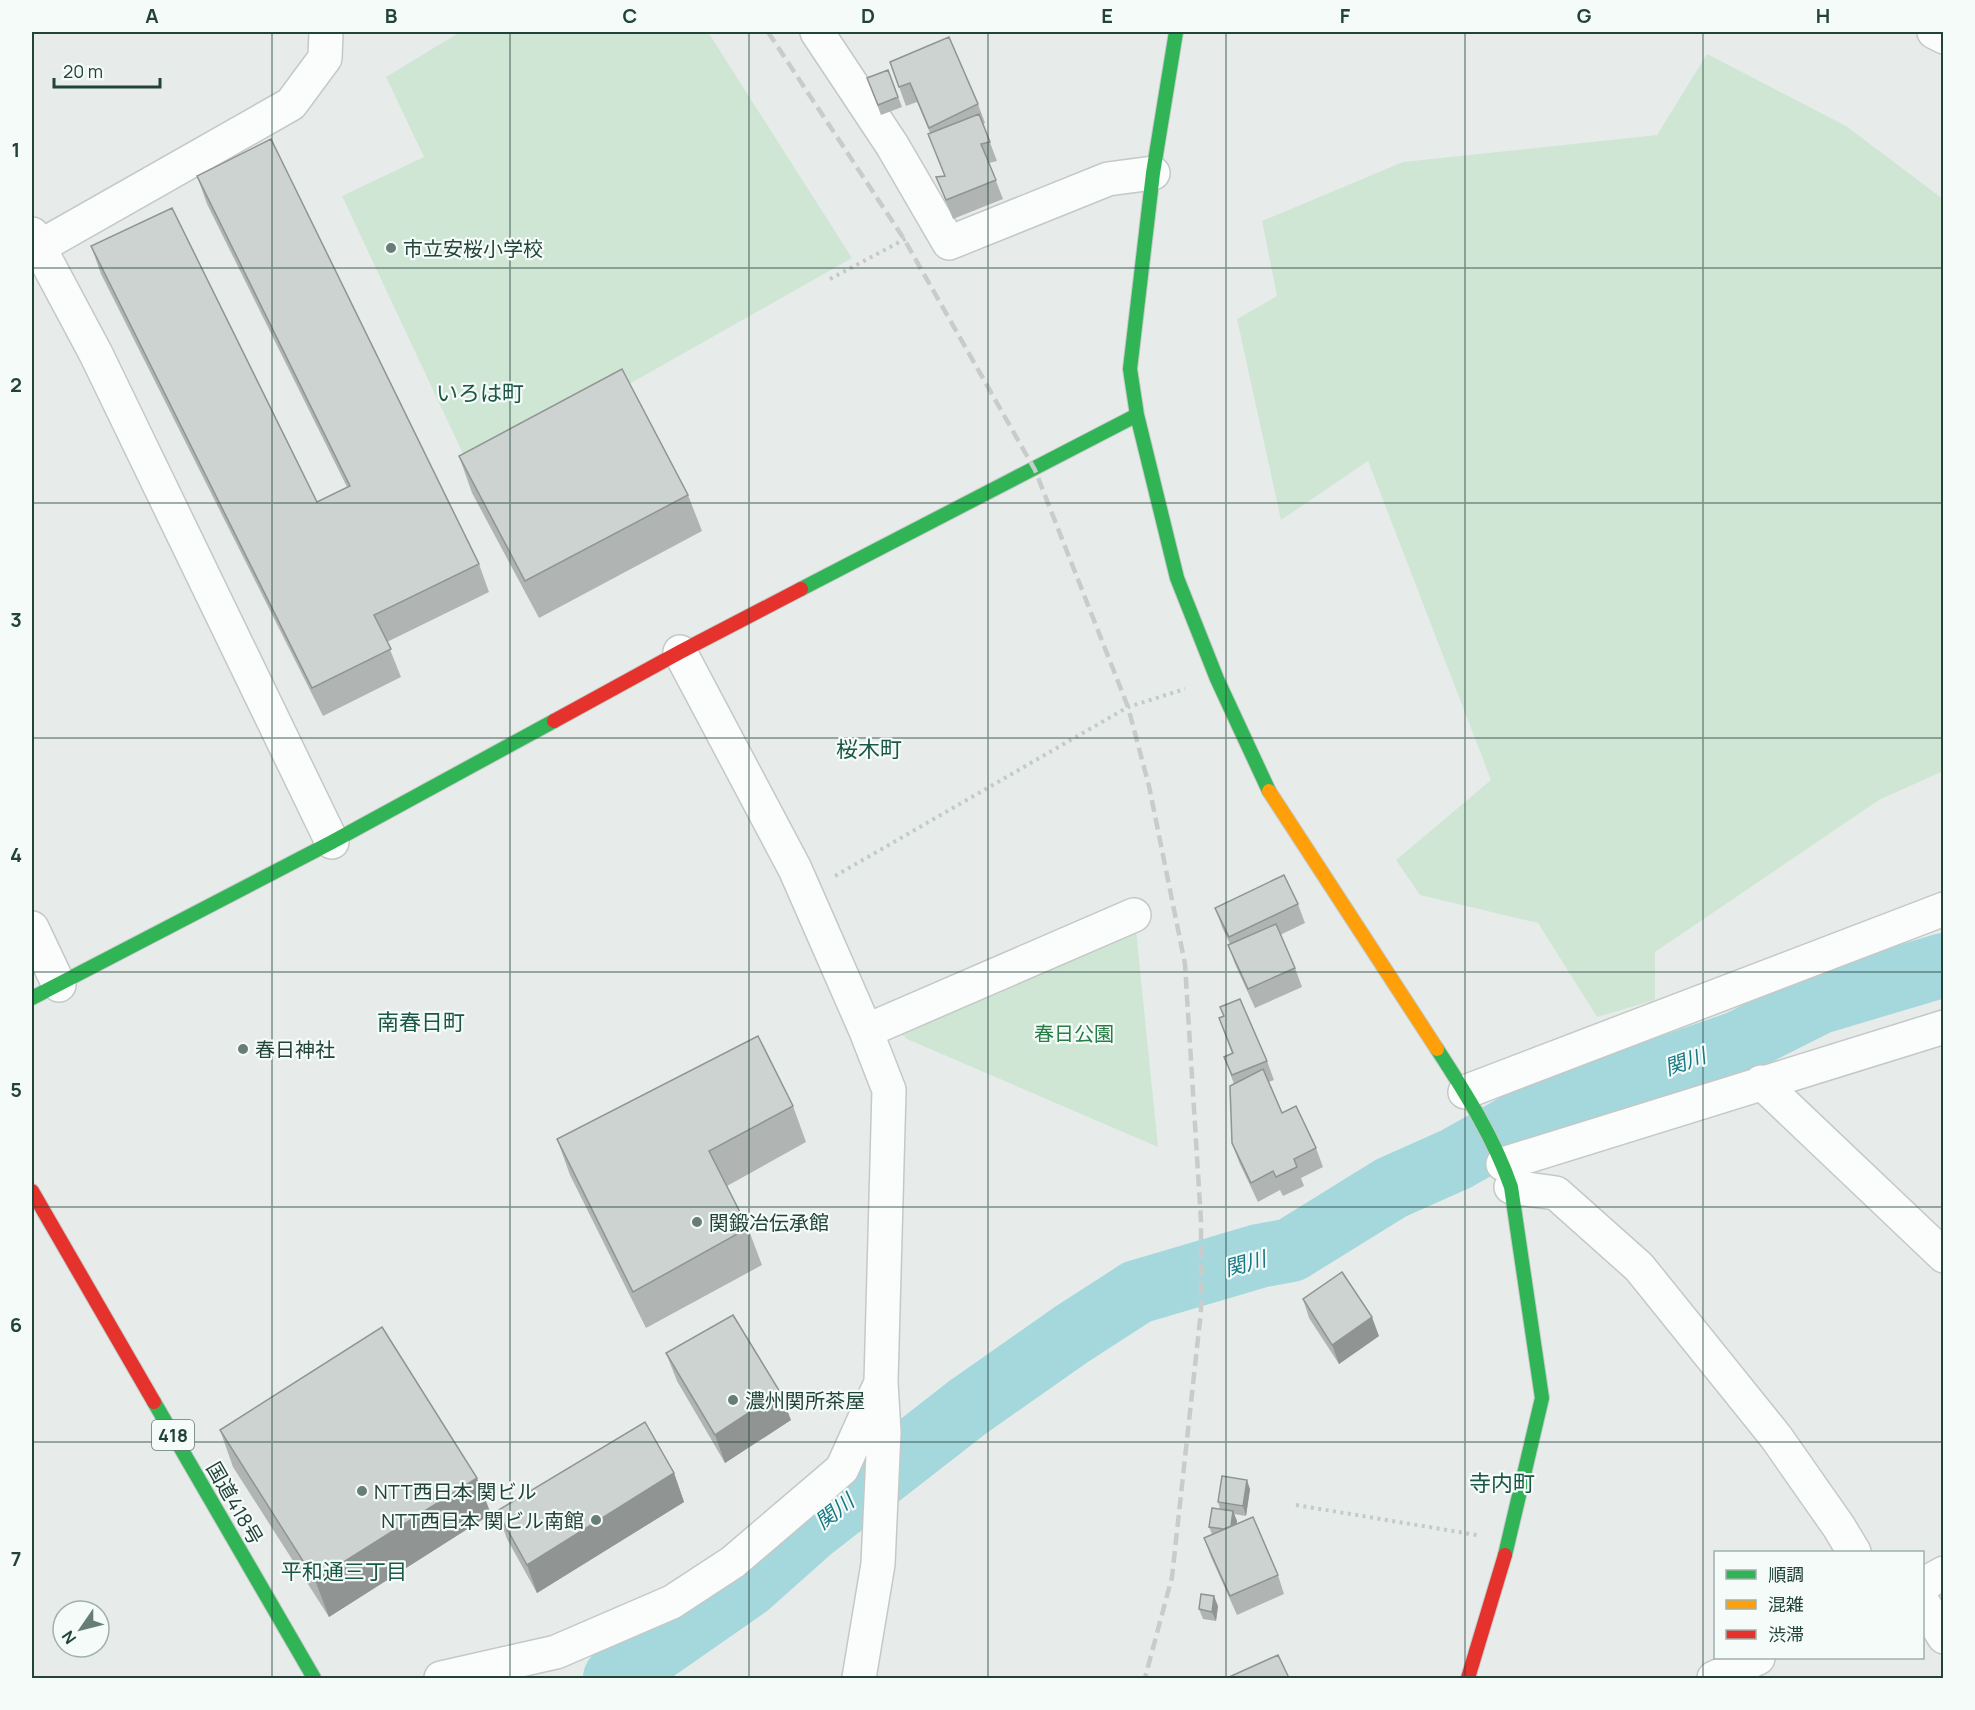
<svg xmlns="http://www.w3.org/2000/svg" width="1975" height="1710" viewBox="0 0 1975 1710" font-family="Manrope,'Noto Sans JP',sans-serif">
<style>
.green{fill:#cfe6d5}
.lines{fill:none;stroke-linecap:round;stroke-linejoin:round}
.river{stroke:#a4d8dd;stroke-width:64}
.street-casing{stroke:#c4c9c7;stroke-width:36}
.fast-casing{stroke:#c2cac7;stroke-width:16}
.slow-casing{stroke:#c2cac7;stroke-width:16}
.jam-casing{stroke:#c2cac7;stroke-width:16}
.path{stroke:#c2cbc8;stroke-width:4;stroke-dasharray:3 4.5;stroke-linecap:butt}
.street{stroke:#fbfcfc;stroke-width:33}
.fast{stroke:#30b455;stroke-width:14}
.slow{stroke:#ff9f0a;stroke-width:14}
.jam{stroke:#e5322d;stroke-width:14}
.rail{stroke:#c8cdcb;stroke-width:4.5;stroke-dasharray:12 6;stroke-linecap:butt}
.wall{fill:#b0b5b4}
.shaded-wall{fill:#909492}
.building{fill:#cdd3d1;stroke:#909492;stroke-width:1.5}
.grid{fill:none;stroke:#214338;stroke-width:1.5;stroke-opacity:0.55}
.poi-dot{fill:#667e76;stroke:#f5fbf8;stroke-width:2}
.labels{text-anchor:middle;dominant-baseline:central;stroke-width:4.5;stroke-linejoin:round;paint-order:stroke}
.shield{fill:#f5fbf8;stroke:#617a72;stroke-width:1.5}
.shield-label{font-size:18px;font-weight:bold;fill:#214338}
.poi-label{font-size:20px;fill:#214338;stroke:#f5fbf8;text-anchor:start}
.park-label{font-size:20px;fill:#277e45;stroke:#f5fbf8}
.street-label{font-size:20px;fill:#214338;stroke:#f5fbf8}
.water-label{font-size:21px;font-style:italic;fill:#157885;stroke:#f5fbf8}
.neighbourhood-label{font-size:21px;fill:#1b5746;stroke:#f5fbf8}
.quarter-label{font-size:22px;fill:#1b5746;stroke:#f5fbf8}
.neatline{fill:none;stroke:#214338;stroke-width:2}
.grid-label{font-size:20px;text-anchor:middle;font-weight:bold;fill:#214338}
</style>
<rect width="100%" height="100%" fill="#e7ecea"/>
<!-- green -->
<path class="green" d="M460 32H708L852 258 472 473 342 196 424 157 386 77Z
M1707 54 1846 126 1943 199V771L1879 800 1655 952V1000L1597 1017 1538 923 1420 895 1396 860 1491 780 1368 461 1281 520 1237 319 1277 296 1262 221 1403 162 1657 135Z
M1136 930 1158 1147 907 1039 898 1031Z"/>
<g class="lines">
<!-- river -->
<path class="river" d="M615 1678 747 1586 810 1530 968 1407 1072 1334 1137 1292 1259 1256 1291 1250 1391 1188 1456 1159 1538 1113 1738 1043 1820 1002 1944 965"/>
<defs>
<path id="street" d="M817 32 892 145 949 243 1108 179 1153 173
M1934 32 1944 37
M32 234 96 354 332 842
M32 251 291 104 325 58 326 32
M680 652 795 869 866 1031 889 1090 881 1382 884 1432 878 1564 859 1678
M32 928 59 985
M866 1031 1134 915
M1761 1082 1944 1256
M1465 1092 1944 909
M1503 1164 1944 1027
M1511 1187 1556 1193 1639 1267 1776 1437 1839 1527 1854 1552
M1922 1585 1944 1573
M1922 1601 1944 1637
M441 1678 556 1652 672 1602 733 1562 842 1469 879 1387
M1714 1678 1758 1658"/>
<path id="fast" d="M1176 32 1153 173 1130 369 1137 415 1177 578 1217 679 1269 791
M801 589 1137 415
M32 998 332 842 554 721
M1437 1049C1465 1092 1494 1138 1511 1187L1542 1398 1505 1555
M154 1402 314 1678"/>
<path id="slow" d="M1269 791 1437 1049"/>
<path id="jam" d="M554 721 680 652 801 589
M32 1191 154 1402
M1468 1678 1505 1555"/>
</defs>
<!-- street casing -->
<use href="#street" class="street-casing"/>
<!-- fast casing -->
<use href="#fast" class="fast-casing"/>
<!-- slow casing -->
<use href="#slow" class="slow-casing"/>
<!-- jam casing -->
<use href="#jam" class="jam-casing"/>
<!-- path -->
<path class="path" d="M830 279 907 238
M835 876 1128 707 1185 689
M1296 1505 1477 1535"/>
<!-- street -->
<use href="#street" class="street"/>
<!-- fast -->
<use href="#fast" class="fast"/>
<!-- slow -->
<use href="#slow" class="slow"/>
<!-- jam -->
<use href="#jam" class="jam"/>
<!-- rail -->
<path class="rail" d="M768 32 904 239 1035 470 1128 707 1149 786 1185 964 1201 1221V1311L1172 1577 1145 1678"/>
</g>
<!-- wall -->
<path class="wall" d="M890 62 978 104 985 123 983 124 997 161 989 163 1003 199 953 219 936 177 945 176 928 134 930 133 917 102 906 106Z
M888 70 902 107 881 115 867 78Z
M197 176 479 564 489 592 387 642 401 677 323 716 101 274 91 246 317 502 347 487 207 204Z
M459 456 688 495 702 531 539 618 472 493Z
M1298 904 1305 923 1280 935 1295 968 1302 987 1255 1008 1235 964 1228 945 1230 944 1222 927 1215 908Z
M1220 1007 1267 1061 1274 1080 1269 1082 1282 1113 1316 1148 1323 1167 1301 1178 1304 1186 1283 1196 1280 1190 1258 1202 1239 1162 1232 1143 1234 1084 1224 1057 1232 1054 1219 1018 1224 1016Z
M793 1106 806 1142 727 1186 748 1228 762 1265 646 1328 570 1175 557 1139Z
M1303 1299 1379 1336 1339 1364 1309 1318Z
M666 1353 791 1420 725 1463 677 1381Z
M220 1430 491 1514 329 1617 233 1467Z
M674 1473 684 1502 537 1593 507 1539 497 1511Z
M1250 1489 1246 1516 1234 1514 1237 1521 1236 1524 1278 1575 1284 1594 1237 1615 1211 1557 1204 1538 1212 1534 1209 1527 1220 1509 1218 1502Z
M1218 1606 1216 1621 1203 1619 1199 1609Z"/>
<!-- shaded-wall -->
<path class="shaded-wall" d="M1372 1317 1379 1336 1339 1364 1332 1345Z
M780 1392 791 1420 725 1463 715 1435Z
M674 1473 684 1502 537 1593 527 1565Z
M477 1478 491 1514 329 1617 315 1580Z
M1247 1480 1250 1489 1246 1516 1243 1506Z
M1233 1511 1237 1521 1234 1540 1231 1530Z
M1214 1596 1218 1606 1216 1621 1212 1612Z"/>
<!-- building -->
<path class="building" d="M949 37 978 104 929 128 910 83 899 87 890 62Z
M888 70 898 97 878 105 867 78Z
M979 114 990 142 981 144 996 180 946 200 936 177 945 176 928 134Z
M271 139 479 564 374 615 391 649 312 688 91 246 172 208 317 502 350 486 197 176Z
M622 369 688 495 525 581 459 456Z
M1284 875 1298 904 1229 937 1215 908Z
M1276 924 1295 968 1248 989 1228 945Z
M1240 999 1267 1061 1232 1075 1224 1057 1233 1053 1219 1018 1224 1016 1220 1007Z
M758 1036 793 1106 709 1151 748 1228 633 1292 557 1139Z
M1263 1069 1282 1113 1296 1106 1316 1148 1294 1159 1297 1167 1276 1177 1273 1171 1251 1183 1232 1143 1230 1086Z
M1342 1272 1372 1317 1332 1345 1303 1299Z
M733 1315 780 1392 715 1435 666 1353Z
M382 1327 477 1478 315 1580 220 1430Z
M645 1422 674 1473 527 1565 497 1511Z
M1222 1476 1247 1480 1243 1506 1218 1502Z
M1212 1508 1233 1511 1231 1526 1224 1529 1209 1527Z
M1253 1517 1278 1575 1230 1596 1204 1538Z
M1201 1594 1214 1596 1212 1612 1199 1609Z
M1278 1655 1289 1678H1229V1677Z"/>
<!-- grid -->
<path class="grid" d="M272 32V1678M510 32V1678M749 32V1678M988 32V1678M1226 32V1678M1465 32V1678M1703 32V1678M32 268H1944M32 503H1944M32 738H1944M32 972H1944M32 1207H1944M32 1442H1944"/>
<!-- markers -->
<g class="poi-dot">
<circle cx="391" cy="248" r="6"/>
<circle cx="243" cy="1049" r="6"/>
<circle cx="697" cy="1222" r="6"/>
<circle cx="733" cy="1400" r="6"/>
<circle cx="362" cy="1491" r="6"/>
<circle cx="596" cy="1520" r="6"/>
</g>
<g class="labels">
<!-- shield labels -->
<rect class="shield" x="152" y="1420" width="42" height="30" rx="4.5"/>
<g class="shield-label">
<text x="173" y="1435">418</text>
</g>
<!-- poi labels -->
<g class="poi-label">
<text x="403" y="248">市立安桜小学校</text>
<text x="255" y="1049">春日神社</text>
<text x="709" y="1222">関鍛冶伝承館</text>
<text x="745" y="1400">濃州関所茶屋</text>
<text x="374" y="1491">NTT西日本 関ビル</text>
<text x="584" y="1520" text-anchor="end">NTT西日本 関ビル南館</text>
</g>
<!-- park labels -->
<g class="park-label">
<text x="1074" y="1033">春日公園</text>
</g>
<!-- street labels -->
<g class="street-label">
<text transform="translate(235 1503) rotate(60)">国道418号</text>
</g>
<!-- water labels -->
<g class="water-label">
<text transform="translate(1685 1061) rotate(-19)">関川</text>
<text transform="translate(1245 1263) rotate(-15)">関川</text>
<text transform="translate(834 1511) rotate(-38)">関川</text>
</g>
<!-- neighbourhood labels -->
<g class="neighbourhood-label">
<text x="344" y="1571">平和通三丁目</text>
</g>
<!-- quarter labels -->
<g class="quarter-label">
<text x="480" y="393">いろは町</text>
<text x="869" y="749">桜木町</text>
<text x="421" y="1022">南春日町</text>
<text x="1502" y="1483">寺内町</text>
</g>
</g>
<!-- border -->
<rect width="1975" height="1710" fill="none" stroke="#f5fbf8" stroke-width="66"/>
<!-- legend -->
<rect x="1714" y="1551" width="210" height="108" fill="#f5fbf8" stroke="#a0b1ab" stroke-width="1.5"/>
<rect x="1726" y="1570" width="30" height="9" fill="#30b455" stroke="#a0b1ab" stroke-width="1.5"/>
<text x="1768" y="1581" font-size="18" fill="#214338">順調</text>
<rect x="1726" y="1600" width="30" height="9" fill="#ff9f0a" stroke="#a0b1ab" stroke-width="1.5"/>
<text x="1768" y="1611" font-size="18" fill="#214338">混雑</text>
<rect x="1726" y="1630" width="30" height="9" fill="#e5322d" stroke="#a0b1ab" stroke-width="1.5"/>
<text x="1768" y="1641" font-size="18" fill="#214338">渋滞</text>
<!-- north arrow -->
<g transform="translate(81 1629) rotate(235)"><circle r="28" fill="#f5fbf8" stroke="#a0b1ab" stroke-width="1.5"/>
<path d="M0-4.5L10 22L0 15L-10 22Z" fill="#667e76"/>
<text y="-9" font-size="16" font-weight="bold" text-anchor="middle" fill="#214338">N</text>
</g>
<!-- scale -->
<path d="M54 78v9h106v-9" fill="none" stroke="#214338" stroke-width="3"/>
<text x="63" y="78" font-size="18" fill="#214338" stroke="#f5fbf8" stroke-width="4.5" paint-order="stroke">20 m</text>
<rect x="33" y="33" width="1909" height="1644" class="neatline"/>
<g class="grid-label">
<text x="152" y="23">A</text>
<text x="391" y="23">B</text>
<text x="630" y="23">C</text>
<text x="868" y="23">D</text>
<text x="1107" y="23">E</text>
<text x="1345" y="23">F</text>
<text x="1584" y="23">G</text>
<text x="1823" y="23">H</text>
<text x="16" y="157">1</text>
<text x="16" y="392">2</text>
<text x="16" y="627">3</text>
<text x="16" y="862">4</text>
<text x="16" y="1097">5</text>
<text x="16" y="1332">6</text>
<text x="16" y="1566">7</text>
</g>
</svg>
